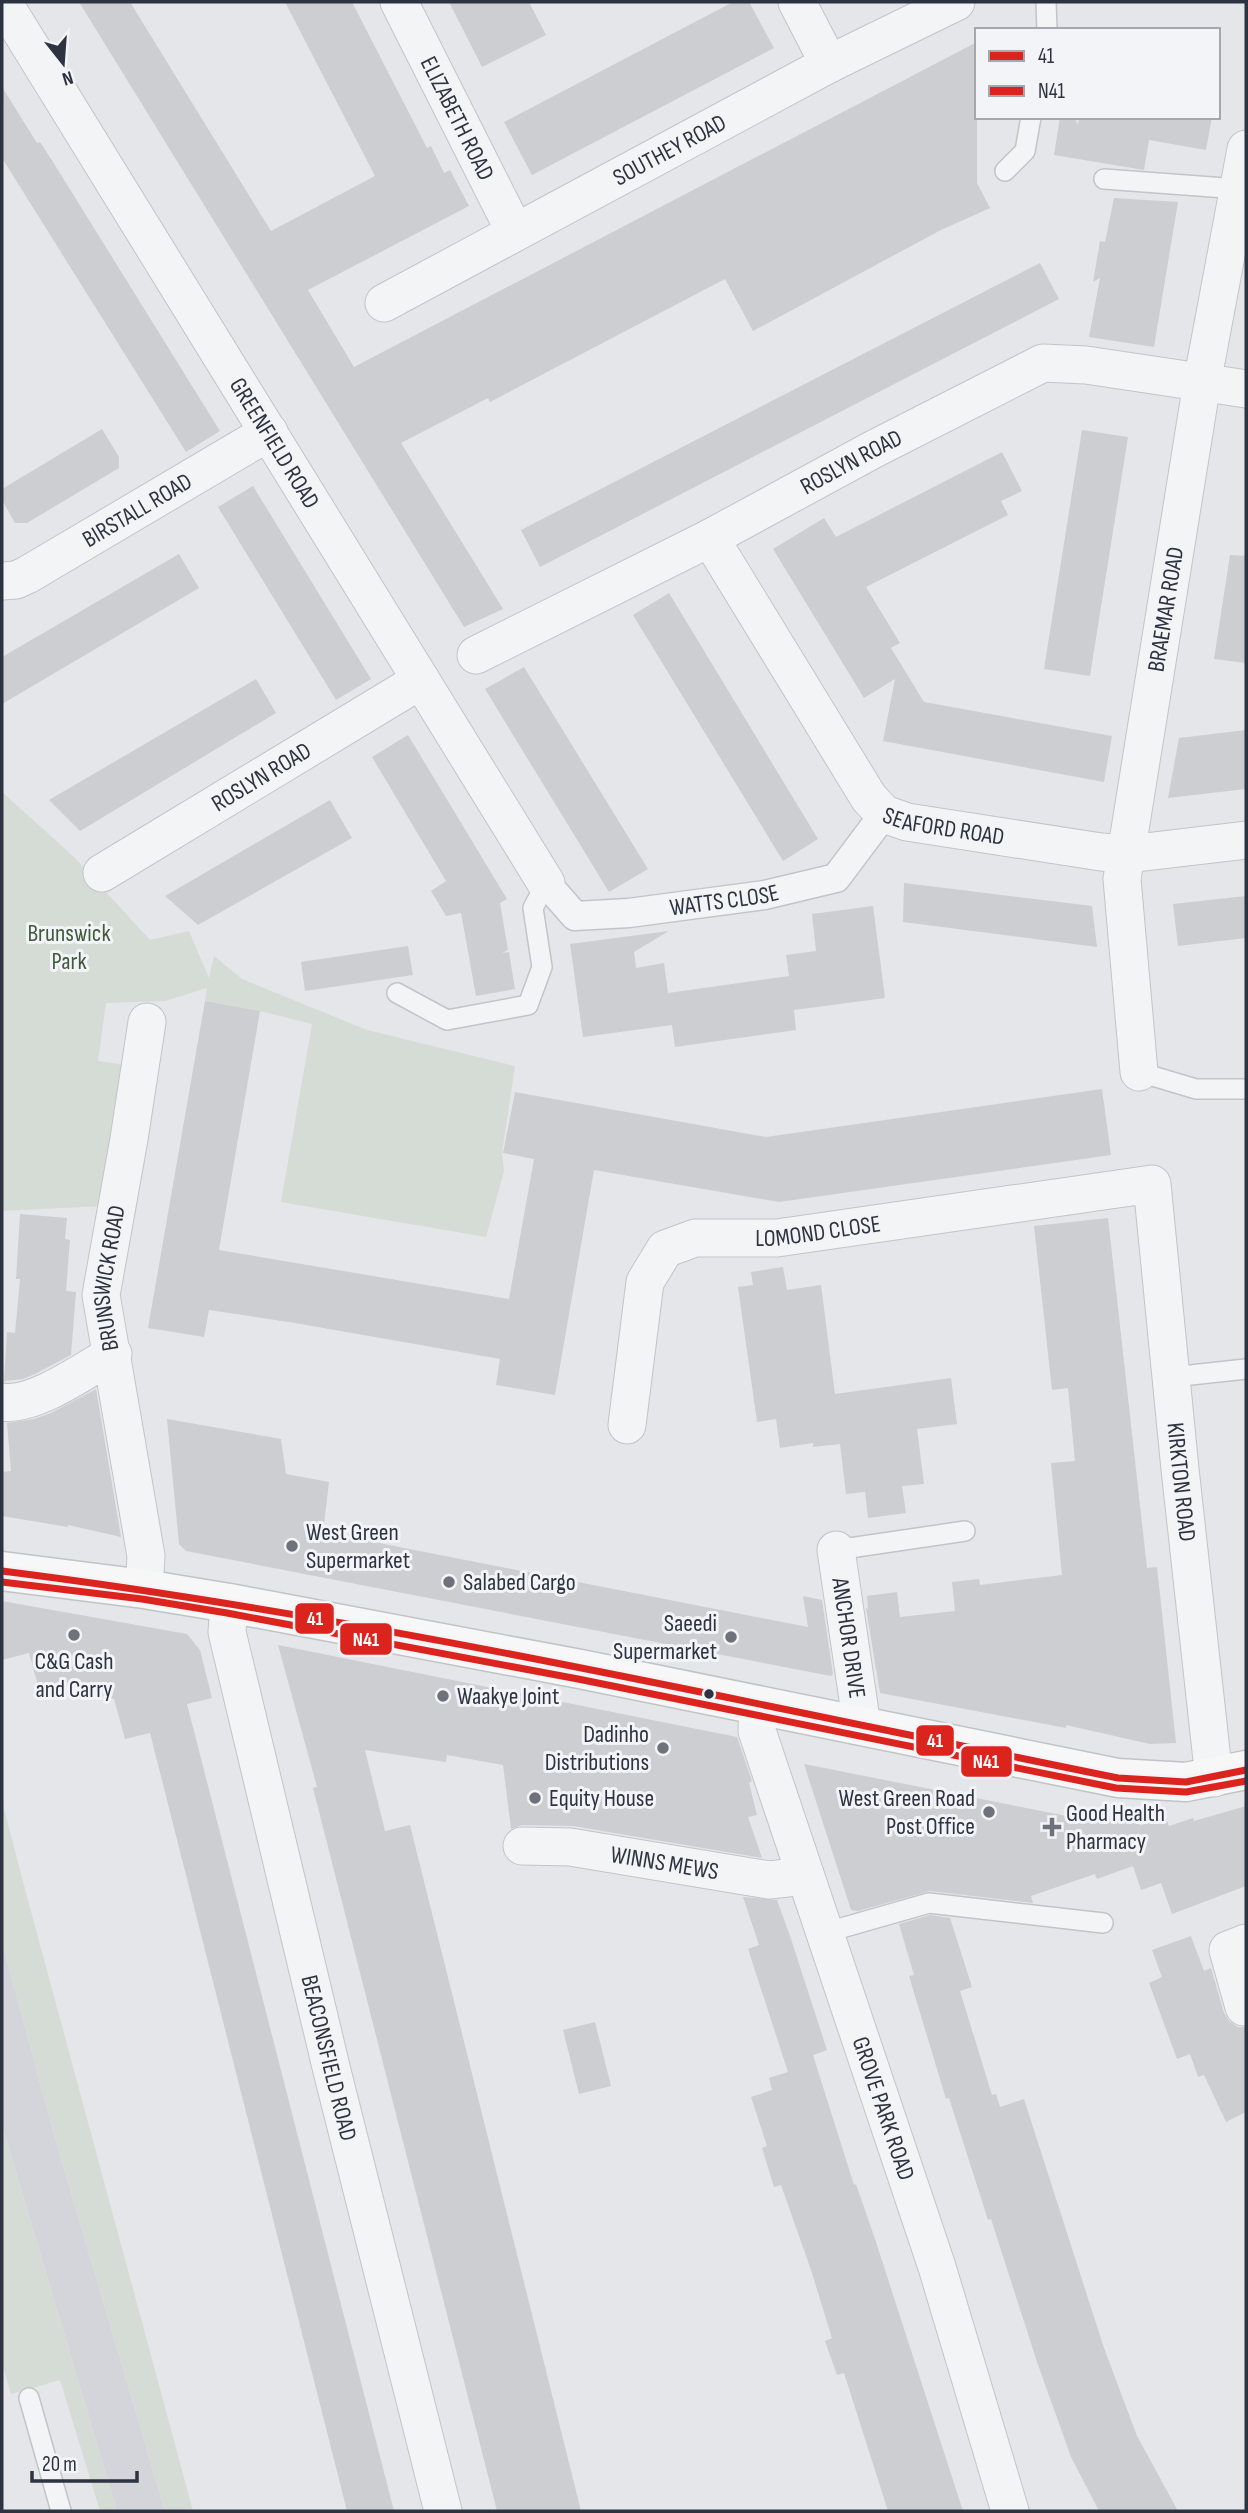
<svg xmlns="http://www.w3.org/2000/svg" width="1248" height="2513" viewBox="0 0 1248 2513" font-family="'Sofia Sans Condensed',sans-serif">
<style>
.built{fill:#d3d5db}
.green{fill:#d5dcd5}
.building{fill:#cdced1}
.lines{fill:none;stroke-linecap:round;stroke-linejoin:round}
.service-casing{stroke:#c3c4c7;stroke-width:22}
.pedestrian-casing{stroke:#c3c4c7;stroke-width:31}
.minor-casing{stroke:#c3c4c7;stroke-width:39}
.primary-casing{stroke:#c1c3c6;stroke-width:41}
.service{stroke:#f3f4f5;stroke-width:19}
.pedestrian{stroke:#f3f4f5;stroke-width:28}
.minor{stroke:#f3f4f5;stroke-width:37}
.primary{stroke:#f7f7f7;stroke-width:38}
.bus-1-casing{stroke:#f3f4f7;stroke-width:12}
.bus-2-casing{stroke:#f3f4f7;stroke-width:12}
.bus-1{stroke:#dc241f;stroke-width:7}
.bus-2{stroke:#dc241f;stroke-width:7}
.poi-dot{fill:#6d727b;stroke:#f3f4f7;stroke-width:2.5}
.bus-dot{fill:#2d3340;stroke:#f3f4f7;stroke-width:2.5}
.labels{text-anchor:middle;dominant-baseline:central;stroke-width:6;stroke-linejoin:round;paint-order:stroke}
.street-label{font-size:24px;fill:#2d3340;stroke:#f3f4f7}
.park-label{font-size:24px;fill:#405a3c;stroke:#f3f4f7}
.poi-label{font-size:24px;fill:#2d3340;stroke:#f3f4f7;text-anchor:start}
.line-badge{stroke:#f3f4f7;stroke-width:2.5}
.badge-label{font-size:19px;text-anchor:middle;font-weight:bold;fill:#fff}
</style>
<rect width="100%" height="100%" fill="#e4e6e9"/>
<!-- built -->
<path class="built" d="M2 1942 56 2142 165 2511H117L2 2125Z"/>
<!-- green -->
<path class="green" d="M2 792 74 857 150 940 189 931 209 978 214 956 242 979 367 1030 515 1066 502 1153 504 1171 486 1237 281 1202 312 1024 260 1011 205 1001 207 988 165 1001 106 1003 98 1061 126 1065 101 1206 2 1211Z
M2 1801 22 1878 193 2511H165L56 2142 2 1942Z
M2 2125 117 2511H100L60 2380 11 2394 2 2363Z"/>
<!-- building -->
<path class="building" d="M79 2H130L271 231 375 176 285 2H352L427 148 431 146 444 173 450 170 469 206 308 290 354 367 977 42V183L990 208 941 230 753 331 725 279 490 402 488 398 401 443 503 609 464 627Z
M449 2H529L546 35 482 67Z
M733 2H749L774 48 532 175 504 122Z
M2 87 37 143 40 142 53 162 220 431 186 452 2 158Z
M1060 117H1074L1078 125 1079 117H1212L1206 150 1149 140 1144 170 1054 155Z
M1114 198 1178 202 1154 347 1089 337 1100 278 1093 282 1100 241 1105 242Z
M1040 263 1059 299 540 567 521 530Z
M102 429 119 457V468L27 523H15L2 500V489Z
M1082 430 1128 437 1090 676 1044 669Z
M1002 452 1022 491 1001 501 1008 515 866 587 900 643 891 648 924 702 1112 736 1104 782 883 741 895 679 864 698 773 549 824 518 836 537Z
M253 486 371 679 336 700 218 507Z
M179 554 199 588 2 704V657Z
M1230 555 1246 556V663L1214 659Z
M669 593 818 839 783 861 633 615Z
M524 667 648 869 609 892 485 689Z
M256 679 276 713 80 831 49 800Z
M1246 730V789L1168 798 1179 738Z
M408 735 507 899 500 903 508 950 502 953 509 952 515 989 476 996 461 913 446 916 431 891 446 881 372 757Z
M330 800 352 838 198 925 165 896Z
M904 883 1092 906 1097 947 903 922Z
M1246 896V938L1178 946 1173 904Z
M873 906 885 998 794 1010 796 1030 675 1047 672 1025 583 1037 570 944 669 931 634 952 636 968 664 963 668 993 789 976 786 955 816 951 812 914Z
M408 946 413 975 305 991 301 962Z
M205 1001 260 1011 219 1250 509 1299 534 1159 503 1153 515 1092 766 1137 1102 1089 1111 1155 779 1202 594 1170 555 1395 496 1385 500 1359 295 1323 209 1310 204 1337 148 1328Z
M20 1214 67 1218 65 1239 70 1240 66 1291 76 1292 71 1355 35 1374 23 1379 4 1381 7 1332 15 1333 20 1279H16Z
M1108 1218 1147 1568 1157 1567 1176 1743 1150 1744 1066 1725V1728L880 1693 866 1608 868 1609 867 1596 897 1592 900 1617 955 1611 952 1582 979 1579 980 1585 1062 1575 1051 1463 1075 1461 1068 1388 1052 1390 1034 1226Z
M783 1267 787 1290 821 1285 835 1394 951 1378 957 1424 917 1429 924 1484 902 1486 906 1513 868 1518 865 1492 846 1494 840 1444 813 1447V1443L780 1448 776 1419 757 1422 738 1287 753 1285 751 1272Z
M96 1389 121 1537 68 1525V1527L2 1516V1472L11 1471 7 1423 34 1419 51 1413Z
M167 1419 281 1439 286 1474 329 1482 323 1532 808 1627 803 1596 822 1600 833 1674 831 1676 186 1551 179 1544Z
M2 1601 187 1634 200 1650 212 1698 187 1704 394 2511H347L150 1733 125 1739 114 1699 65 1687 38 1685 29 1653 2 1660Z
M278 1645 737 1737 752 1781 749 1783 757 1815 748 1817 762 1858 573 1826 522 1825 511 1829 503 1765 447 1755 446 1762 365 1750 385 1831 410 1825 581 2511H497L313 1788 317 1787Z
M804 1764 1087 1820 1096 1818 1118 1822 1124 1819 1141 1825 1166 1818 1169 1826 1193 1818 1194 1821 1246 1806V1886L1172 1914 1161 1883 1141 1890 1133 1866 1097 1879 1095 1874 1031 1896 1033 1903 930 1891 858 1911 851 1910Z
M743 1897 777 1900 790 1936 827 2050 813 2055 854 2185 856 2184 875 2239 963 2511H888L844 2373 837 2375 825 2341 832 2338 811 2270 781 2185 774 2187 762 2148 767 2146 751 2097 772 2090 769 2078 788 2072 748 1949 759 1945Z
M930 1915 950 1918 972 1987 960 1991 992 2095 996 2094 1000 2107 1024 2099 1104 2348 1137 2436 1178 2511H1099L1071 2457 1037 2362 991 2219 988 2220 949 2098 946 2099 909 1976 914 1975 899 1924Z
M1191 1936 1204 1971 1211 1968 1224 2013 1229 2021 1238 2027H1246V2112L1226 2122 1204 2075 1198 2077 1190 2054 1177 2059 1149 1983 1162 1977 1152 1950Z
M595 2022 611 2086 579 2094 563 2030Z"/>
<g class="lines">
<defs>
<path id="service" d="M1046 2 1047 30
M1005 171 1025 151 1031 117
M1104 179 1239 189
M397 993 447 1020 528 1005 542 967 533 908 546 883
M1139 1072 1196 1089H1246
M1172 1377 1246 1369
M836 1550 965 1531
M824 1933 929 1903 1103 1923
M29 2398 61 2511"/>
<g id="pedestrian">
<path id="s1" d="M546 883 575 916 629 913 765 895 836 878 884 814"/>
</g>
<g id="minor">
<path id="s2" d="M3 2 546 883"/>
<path id="s3" d="M399 2 515 232"/>
<path d="M797 2 829 64"/>
<path id="s4" d="M384 303 829 64 956 2"/>
<path id="s5" d="M710 538 869 798 884 814 907 822 1101 852 1128 854 1246 840"/>
<path id="s6" d="M2 581 16 580 27 575 269 432"/>
<path id="s7" d="M476 655 710 538 874 449 1043 363 1086 365 1246 389"/>
<path id="s8" d="M102 873 421 680"/>
<path id="s9" d="M1139 1072 1122 879 1202 383 1246 149"/>
<path d="M2 1402C34 1407 85 1370 113 1354"/>
<path id="s10" d="M627 1425 645 1282 665 1249 695 1238H777L1152 1184 1180 1469 1214 1778"/>
<path id="s11" d="M836 1550 862 1726"/>
<path id="s12" d="M144 1589 146 1556 101 1295 129 1139 147 1022"/>
<path id="s13" d="M229 1603 227 1632 332 2071 443 2511"/>
<path id="s14" d="M758 1705 757 1731 937 2267 1010 2511"/>
<path id="s15" d="M522 1846 570 1847 769 1880 805 1876"/>
<path d="M1244 2007 1228 1950 1246 1943"/>
</g>
<path id="primary" d="M2 1571 144 1589 229 1603 580 1669 1118 1778 1186 1782 1246 1770"/>
</defs>
<!-- service casing -->
<use href="#service" class="service-casing"/>
<!-- pedestrian casing -->
<use href="#pedestrian" class="pedestrian-casing"/>
<!-- minor casing -->
<use href="#minor" class="minor-casing"/>
<!-- primary casing -->
<use href="#primary" class="primary-casing"/>
<!-- service -->
<use href="#service" class="service"/>
<!-- pedestrian -->
<use href="#pedestrian" class="pedestrian"/>
<!-- minor -->
<use href="#minor" class="minor"/>
<!-- primary -->
<use href="#primary" class="primary"/>
<defs>
<path id="bus-1" d="M2 1571C376 1618 748 1703 1118 1778L1186 1782 1246 1770"/>
<path id="bus-2" d="M2 1582 142 1599 227 1613 578 1679 1116 1788 1186 1792 1246 1781"/>
</defs>
<!-- bus-1 casing -->
<use href="#bus-1" class="bus-1-casing"/>
<!-- bus-2 casing -->
<use href="#bus-2" class="bus-2-casing"/>
<!-- bus-1 -->
<use href="#bus-1" class="bus-1"/>
<!-- bus-2 -->
<use href="#bus-2" class="bus-2"/>
</g>
<!-- markers -->
<g class="poi-dot">
<circle cx="292" cy="1546" r="7"/>
<circle cx="449" cy="1582" r="7"/>
<circle cx="74" cy="1635" r="7"/>
<circle cx="731" cy="1637" r="7"/>
<circle cx="443" cy="1696" r="7"/>
<circle cx="663" cy="1748" r="7"/>
<circle cx="535" cy="1798" r="7"/>
<circle cx="989" cy="1812" r="7"/>
<path d="M1048.5 1816.5h7v7h7v7h-7v7h-7v-7h-7v-7h7z"/>
</g>
<circle class="bus-dot" cx="709" cy="1694" r="6"/>
<g class="labels">
<!-- street labels -->
<g class="street-label">
<text stroke="none"><textPath href="#s3" startOffset="130">ELIZABETH ROAD</textPath></text>
<text stroke="none"><textPath href="#s4" startOffset="324">SOUTHEY ROAD</textPath></text>
<text stroke="none"><textPath href="#s2" startOffset="518">GREENFIELD ROAD</textPath></text>
<text stroke="none"><textPath href="#s7" startOffset="422">ROSLYN ROAD</textPath></text>
<text stroke="none"><textPath href="#s6" startOffset="154">BIRSTALL ROAD</textPath></text>
<text stroke="none"><textPath href="#s9" startOffset="467">BRAEMAR ROAD</textPath></text>
<text stroke="none"><textPath href="#s8" startOffset="186">ROSLYN ROAD</textPath></text>
<text stroke="none"><textPath href="#s5" startOffset="388">SEAFORD ROAD</textPath></text>
<text stroke="none"><textPath href="#s1" startOffset="194">WATTS CLOSE</textPath></text>
<text stroke="none"><textPath href="#s10" startOffset="338">LOMOND CLOSE</textPath></text>
<text stroke="none"><textPath href="#s12" startOffset="315">BRUNSWICK ROAD</textPath></text>
<text stroke="none"><textPath href="#s10" startOffset="975">KIRKTON ROAD</textPath></text>
<text stroke="none"><textPath href="#s11" startOffset="89">ANCHOR DRIVE</textPath></text>
<text stroke="none"><textPath href="#s15" startOffset="144">WINNS MEWS</textPath></text>
<text stroke="none"><textPath href="#s13" startOffset="467">BEACONSFIELD ROAD</textPath></text>
<text stroke="none"><textPath href="#s14" startOffset="424">GROVE PARK ROAD</textPath></text>
</g>
<!-- park labels -->
<g class="park-label">
<text x="69" y="933">Brunswick<tspan x="69" dy="28">Park</tspan></text>
</g>
<!-- poi labels -->
<g class="poi-label">
<text x="306" y="1532">West Green<tspan x="306" dy="28">Supermarket</tspan></text>
<text x="463" y="1582">Salabed Cargo</text>
<text x="717" y="1623" text-anchor="end">Saeedi<tspan x="717" dy="28">Supermarket</tspan></text>
<text x="74" y="1661" text-anchor="middle">C&amp;G Cash<tspan x="74" dy="28">and Carry</tspan></text>
<text x="457" y="1696">Waakye Joint</text>
<text x="649" y="1734" text-anchor="end">Dadinho<tspan x="649" dy="28">Distributions</tspan></text>
<text x="549" y="1798">Equity House</text>
<text x="975" y="1798" text-anchor="end">West Green Road<tspan x="975" dy="28">Post Office</tspan></text>
<text x="1066" y="1813">Good Health<tspan x="1066" dy="28">Pharmacy</tspan></text>
</g>
</g>
<g class="line-badge">
<rect x="294" y="1602" width="41" height="33" rx="7" fill="#dc241f"/>
<rect x="339" y="1622" width="54" height="34" rx="7" fill="#dc241f"/>
<rect x="915" y="1724" width="40" height="33" rx="7" fill="#dc241f"/>
<rect x="960" y="1745" width="53" height="33" rx="7" fill="#dc241f"/>
</g>
<g class="badge-label">
<text x="315" y="1625">41</text>
<text x="366" y="1646">N41</text>
<text x="935" y="1747">41</text>
<text x="986" y="1768">N41</text>
</g>
<!-- border -->
<rect width="1248" height="2513" fill="none" stroke="#2d3340" stroke-width="7"/>
<!-- legend -->
<rect x="975" y="28" width="245" height="91" fill="#f3f4f7" stroke="#a4a7ae" stroke-width="2"/>
<rect x="989" y="51" width="35" height="10" fill="#dc241f" stroke="#a4a7ae" stroke-width="2"/>
<text x="1038" y="63" font-size="21" fill="#2d3340">41</text>
<rect x="989" y="86" width="35" height="10" fill="#dc241f" stroke="#a4a7ae" stroke-width="2"/>
<text x="1038" y="98" font-size="21" fill="#2d3340">N41</text>
<!-- north arrow -->
<g transform="translate(63 63) rotate(163)" stroke="#f3f4f7" stroke-width="5" paint-order="stroke">
<path d="M0-5L12 26L0 18L-12 26Z" fill="#2d3340"/>
<text y="-10" font-size="19" font-weight="bold" text-anchor="middle" fill="#2d3340">N</text>
</g>
<!-- scale -->
<path d="M32 2471v10h105v-10" fill="none" stroke="#2d3340" stroke-width="3.5"/>
<text x="42" y="2471" font-size="21" fill="#2d3340" stroke="#f3f4f7" stroke-width="5" paint-order="stroke">20 m</text>
</svg>
